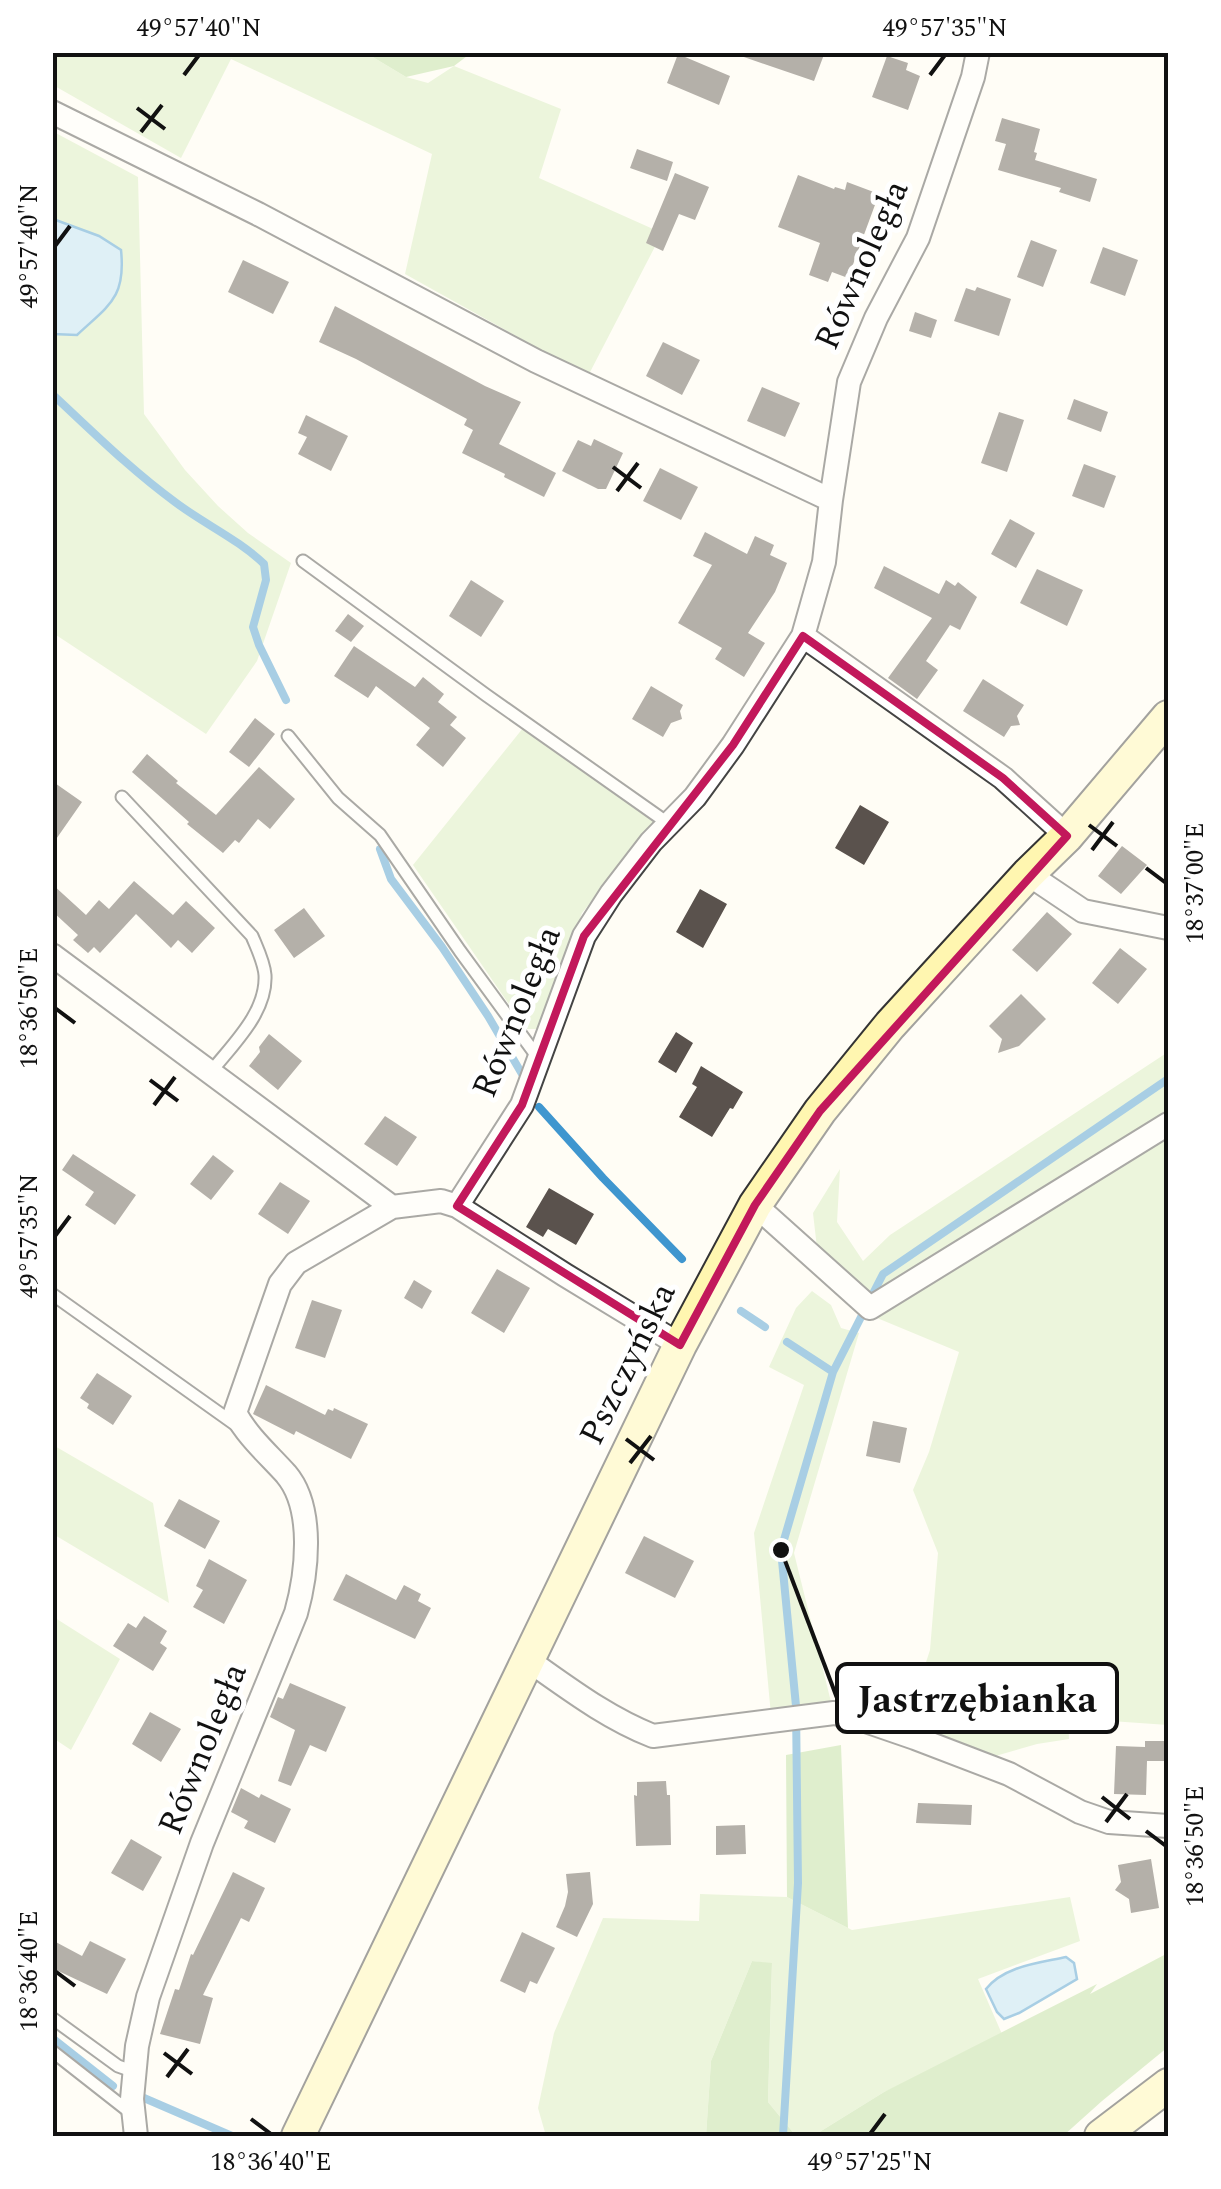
<svg xmlns="http://www.w3.org/2000/svg" width="1221" height="2189" viewBox="0 0 1221 2189" font-family="Spectral,serif">
<style>
.green{fill:#d5ebbd}
.forest{fill:#b9dc9c}
.water{fill:#b9e0f7;stroke:#3f96cf;stroke-width:2.5}
.lines{fill:none;stroke-linecap:round;stroke-linejoin:round}
.stream{stroke:#3f96cf;stroke-width:8}
.building{fill:#5a524d}
.lane-casing{stroke:#444;stroke-width:15}
.street-casing{stroke:#444;stroke-width:26}
.secondary-casing{stroke:#333;stroke-width:36}
.lane{stroke:#fff;stroke-width:11}
.street{stroke:#fff;stroke-width:22}
.secondary{stroke:#fff6b0;stroke-width:32}
.marked{fill:none;stroke:#c2185b;stroke-width:8;stroke-linejoin:round}
.ticks{fill:none;stroke:#111;stroke-width:4}
.labels{text-anchor:middle;dominant-baseline:central;stroke-width:10;stroke-linejoin:round;paint-order:stroke}
.street-label{font-size:35px;fill:#111;stroke:#fff}
.leader{fill:none;stroke:#111;stroke-width:4}
.callout-dot{fill:#111;stroke:#fff;stroke-width:4}
.callout{fill:#fff;stroke:#111;stroke-width:4}
.callout-label{font-size:38px;text-anchor:middle;font-weight:bold;fill:#111}
.neatline{fill:none;stroke:#111;stroke-width:4}
.ticks-label{font-size:25px;text-anchor:middle;fill:#111}
</style>
<rect width="100%" height="100%" fill="#fffdf5"/>
<!-- green -->
<path class="green" d="M53 52 366 53 406 77 428 83 454 66 561 109 539 178 662 233 588 376 405 274 432 154 231 59 181 158 53 85Z
M52 131 138 177 144 414 185 470 218 506 248 533 291 563 257 661 206 734 53 633Z
M523 728 661 818 640 841 582 913 541 1029H526L413 865Z
M1168 1052V1725L1068 1718 1069 1739 1037 1744 992 1757 905 1726 930 1650 938 1553 913 1490 929 1452 959 1352 865 1313 817 1248 813 1213 840 1169 837 1222 863 1261 890 1235Z
M812 1291 831 1305 841 1328 859 1333 794 1553 832 1706H796L771 1715 754 1533 804 1385 769 1367 796 1308Z
M53 1445 153 1503 169 1603 53 1534Z
M52 1616 120 1659 71 1750 53 1738Z
M700 1894 787 1897 852 1930 1070 1897 1080 1941 978 1979 1005 2041 884 2092 813 2136H796L768 2102 772 1964 752 1961 711 2061 706 2136H546L538 2108 554 2033 603 1918 699 1921Z"/>
<!-- forest -->
<path class="forest" d="M366 53H471L454 66 406 77Z
M841 1745 848 1928 787 1897 786 1755Z
M1168 1953V2047L1102 2101 1063 2136H813L884 2092 1097 1984 1090 1994Z
M752 1961 772 1963 768 2102 796 2136H706L711 2061Z"/>
<!-- water -->
<path class="water" d="M53 219 99 236 121 250C126 298 109 305 77 335L53 334Z
M1066 1957 1074 1963 1077 1979 1019 2013 1004 2019 997 2012 986 1989C1004 1966 1039 1963 1066 1957Z"/>
<g class="lines">
<!-- stream -->
<path class="stream" d="M52 394C92 431 131 470 175 502 204 524 238 539 264 564L266 580 253 627 259 645 286 700
M380 849 391 879 442 947 488 1016 522 1074
M539 1107 603 1178 682 1259
M741 1311 765 1327
M787 1342 833 1372
M52 2038 113 2086
M144 2098 232 2136
M783 2136 798 1883 796 1706 781 1550 833 1372 883 1274 1168 1079"/>
</g>
<!-- building -->
<path class="building" d="M741 52H825L814 81 741 56Z
M678 54 730 76 719 105 667 83Z
M887 56 908 63 906 70 920 76 908 110 872 97Z
M1002 118 1040 129 1034 152 1037 153 1035 160 1097 179 1090 202 1059 192 1061 188 998 170 1006 144 995 141Z
M637 149 673 162 667 181 630 168Z
M675 173 709 187 695 220 679 214 663 251 646 243Z
M798 175 834 189 835 187 845 190 847 182 879 194 848 278 832 272 828 282 809 275 820 243 778 227Z
M1031 240 1057 250 1043 287 1017 277Z
M1103 247 1138 260 1125 296 1090 283Z
M243 260 289 282 273 314 228 292Z
M977 287 1011 299 999 336 954 321 966 288 975 291Z
M335 306 485 386 521 402 499 444 556 473 544 497 504 477 505 474 462 453 473 430 464 425 467 419 356 359 319 342Z
M915 312 937 320 931 338 909 331Z
M663 342 700 360 682 395 646 376Z
M762 387 800 403 785 437 747 421Z
M1074 399 1108 412 1101 432 1067 419Z
M999 412 1024 420 1007 472 981 463Z
M306 415 348 436 331 471 298 454 307 437 298 433Z
M594 439 623 453 606 489H598L562 471 578 440 591 446Z
M1084 464 1116 476 1104 508 1072 496Z
M660 468 698 487 681 520 643 501Z
M1010 519 1035 533 1016 568 991 554Z
M705 532 747 554 755 536 774 545 770 555 787 563 775 592 748 633 765 643 744 677 715 659 722 648 678 623 712 565 693 556Z
M884 566 939 594 946 580 955 586 958 582 977 597 960 630 950 625 926 661 938 670 917 699 888 678 932 618 874 588Z
M1037 569 1083 590 1067 626 1020 603Z
M471 580 504 601 481 637 449 616Z
M348 614 364 626 351 642 335 631Z
M354 646 415 687 423 677 444 694 438 702 457 717 450 725 466 738 443 767 416 745 430 728 376 686 368 698 334 676Z
M983 679 1024 705 1017 716 1020 725 1011 726 1004 737 963 711Z
M651 686 683 705 680 711 682 719 671 723 663 737 632 719Z
M255 718 275 734 249 767 229 752Z
M147 754 178 781 176 783 216 815 259 767 295 799 270 829 258 819 239 843 235 840 223 853 187 824 189 822 132 772Z
M52 781 82 802 52 845Z
M860 805 889 822 864 865 835 848Z
M1122 846 1147 865 1121 894 1098 876Z
M134 881 173 915 186 901 215 928 192 953 178 940 171 948 136 914 100 953 94 947 88 953 73 940 78 935 52 911V884L86 915 99 900 109 909Z
M700 889 727 904 703 948 676 932Z
M304 908 325 936 294 958 274 930Z
M1047 912 1072 934 1037 972 1012 950Z
M1120 948 1147 969 1118 1004 1092 983Z
M1021 994 1046 1019 1019 1046 998 1053 1002 1039 989 1026Z
M676 1032 693 1043 676 1073 658 1062Z
M269 1034 302 1061 278 1090 249 1066 260 1052 259 1047Z
M701 1066 743 1092 733 1109 730 1108 712 1137 679 1117 697 1087 692 1084Z
M385 1116 417 1137 397 1166 364 1144Z
M73 1154 136 1195 115 1225 85 1205 94 1192 62 1170Z
M213 1155 234 1171 211 1200 190 1184Z
M280 1182 310 1201 288 1234 258 1214Z
M549 1188 594 1214 576 1245 548 1229 543 1237 526 1227Z
M497 1269 530 1288 504 1333 471 1313Z
M414 1280 432 1291 422 1309 404 1298Z
M312 1300 342 1310 325 1358 295 1348Z
M97 1373 132 1396 113 1425 87 1408 89 1404 80 1398Z
M266 1385 325 1415 328 1409 333 1411 334 1408 368 1424 351 1459 296 1431 294 1435 253 1414Z
M873 1421 907 1428 900 1463 866 1456Z
M179 1499 220 1521 205 1549 164 1526Z
M644 1536 694 1561 675 1598 625 1573Z
M209 1559 247 1580 224 1624 193 1607 203 1590 196 1586Z
M346 1574 396 1600 404 1585 421 1594 418 1601 431 1608 415 1639 333 1600Z
M144 1616 167 1631 160 1643 167 1648 153 1671 113 1646 128 1623 136 1628Z
M290 1683 346 1707 326 1752 310 1745 291 1786 278 1781 295 1730 270 1717 278 1697 283 1699Z
M150 1712 181 1729 161 1762 132 1744Z
M1145 1741H1168V1761H1147L1146 1795 1114 1794 1116 1746 1145 1747Z
M666 1781 667 1795H670L671 1845 636 1846 634 1795 637 1796V1782Z
M241 1788 259 1798 261 1794 291 1809 275 1843 244 1828 248 1821 231 1812Z
M918 1803 972 1805 971 1825 916 1823Z
M745 1825 746 1854 716 1855V1826Z
M131 1839 162 1857 143 1891 111 1873Z
M1151 1859 1159 1908 1131 1913 1129 1899 1115 1890 1121 1882 1118 1865Z
M233 1872 265 1888 249 1922 241 1918 203 1995 213 1998 200 2044 160 2034 175 1989 179 1990 191 1954 193 1955Z
M590 1872 593 1904 577 1937 556 1927 565 1906 568 1892 566 1874Z
M522 1932 555 1948 537 1984 530 1981 525 1993 500 1981Z
M52 1940 82 1956 90 1941 126 1959 107 1994 52 1968Z"/>
<g class="lines">
<defs>
<path id="lane" d="M303 561 486 695 669 824
M288 736 338 798 380 835 460 951 539 1059
M122 797 252 936C257 948 264 962 265 975 267 1013 232 1045 210 1073
M52 1294 236 1425
M52 2018 118 2066 135 2072
M52 2051 131 2113"/>
<path id="street" d="M52 112 258 214 536 361 831 500
M803 636 1003 778 1067 836
M1028 874 1083 911 1168 928
M52 955 392 1207
M755 1205 870 1308 1168 1124
M457 1206 565 1275 680 1345
M528 1660C568 1688 607 1718 653 1736L834 1713 854 1717 915 1738 1009 1774 1080 1812 1109 1822 1168 1826
M136 2136 132 2099 137 2046 148 1997 202 1843 296 1613C307 1574 315 1508 286 1474 268 1454 248 1437 235 1413L280 1284 296 1263 392 1207 441 1201 457 1206 522 1105 584 936 611 894 651 842 695 797 733 745 803 636 824 562 831 500 849 382 876 318 918 238 973 77 978 52"/>
<path id="secondary" d="M298 2136 680 1345 755 1205 820 1111 890 1025 1028 874 1067 836 1168 717
M1101 2136 1168 2085"/>
</defs>
<!-- lane casing -->
<use href="#lane" class="lane-casing"/>
<!-- street casing -->
<use href="#street" class="street-casing"/>
<!-- secondary casing -->
<use href="#secondary" class="secondary-casing"/>
<!-- lane -->
<use href="#lane" class="lane"/>
<!-- street -->
<use href="#street" class="street"/>
<!-- secondary -->
<use href="#secondary" class="secondary"/>
</g>
<!-- marked area -->
<path d="M0 0H1221V2189H0ZM803 636 1003 778 1067 836 820 1111 755 1205 680 1345 457 1206 522 1105 584 936 733 745Z" fill="#fffdf5" fill-opacity=".55" fill-rule="evenodd"/>
<path class="marked" d="M803 636 1003 778 1067 836 820 1111 755 1205 680 1345 457 1206 522 1105 584 936 733 745Z"/>
<!-- ticks -->
<path class="ticks" d="M184 75 199 55M930 75 945 55M137 108 165 129M141 132 162 105M55 246 70 226M613 467 641 488M617 491 638 463M1089 825 1117 846M1092 850 1113 822M1146 868 1166 883M55 1008 75 1023M150 1080 178 1101M154 1105 175 1077M55 1236 70 1216M626 1439 654 1460M630 1463 651 1436M1102 1797 1130 1819M1106 1822 1127 1794M1146 1831 1166 1846M55 1971 75 1986M164 2053 192 2074M167 2077 188 2049M251 2119 271 2134M870 2134 885 2114"/>
<g class="labels">
<!-- street labels -->
<g class="street-label">
<text transform="translate(862 265) rotate(-66)">Równoległa</text>
<text transform="translate(517 1012) rotate(-68)">Równoległa</text>
<text transform="translate(628 1364) rotate(-64)">Pszczyńska</text>
<text transform="translate(203 1749) rotate(-68)">Równoległa</text>
</g>
</g>
<!-- callouts -->
<path class="leader" d="M781 1550L837 1698"/>
<circle class="callout-dot" cx="781" cy="1550" r="10"/>
<rect class="callout" x="837" y="1664" width="280" height="68" rx="10"/>
<g class="callout-label">
<text x="977" y="1712">Jastrzębianka</text>
</g>
<!-- border -->
<rect width="1221" height="2189" fill="none" stroke="#ffffff" stroke-width="110"/>
<rect x="55" y="55" width="1111" height="2079" class="neatline"/>
<g class="ticks-label">
<text x="199" y="36">49°57'40"N</text>
<text x="945" y="36">49°57'35"N</text>
<text transform="translate(28 246) rotate(-90)" y="9">49°57'40"N</text>
<text transform="translate(1194 883) rotate(-90)" y="9">18°37'00"E</text>
<text transform="translate(28 1008) rotate(-90)" y="9">18°36'50"E</text>
<text transform="translate(28 1236) rotate(-90)" y="9">49°57'35"N</text>
<text transform="translate(1194 1846) rotate(-90)" y="9">18°36'50"E</text>
<text transform="translate(28 1971) rotate(-90)" y="9">18°36'40"E</text>
<text x="271" y="2170">18°36'40"E</text>
<text x="870" y="2170">49°57'25"N</text>
</g>
</svg>
